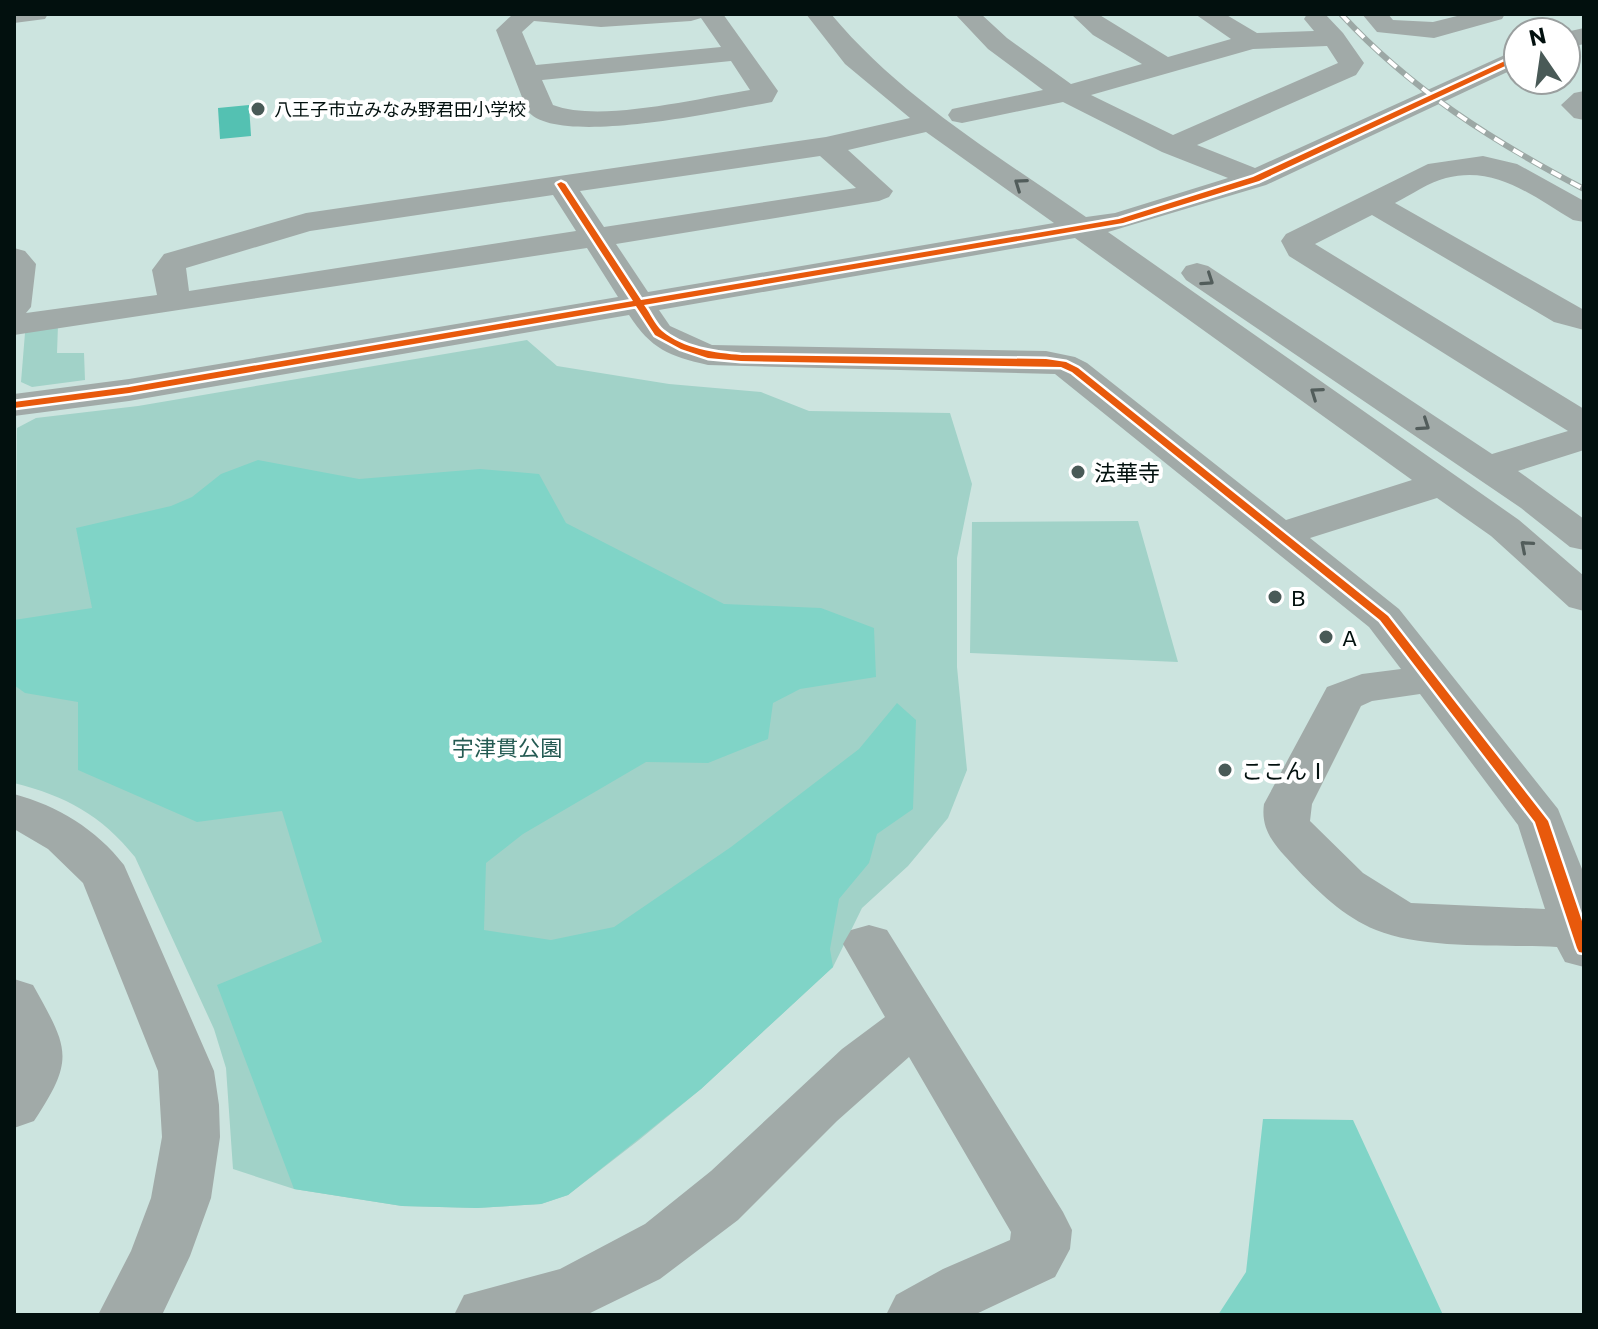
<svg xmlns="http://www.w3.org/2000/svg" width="1598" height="1329" viewBox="0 0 1598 1329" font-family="Commissioner,'Noto Sans JP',sans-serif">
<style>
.green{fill:#a1d2c8}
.forest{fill:#80d4c7}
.water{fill:#54c1b2}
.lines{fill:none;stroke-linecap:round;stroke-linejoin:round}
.minor{fill:#a1aaa8;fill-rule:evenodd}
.rail-casing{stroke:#9ca8a5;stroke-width:6}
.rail{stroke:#fff;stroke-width:4;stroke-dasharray:11;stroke-linecap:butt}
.cycleway-casing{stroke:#fff;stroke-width:5}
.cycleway{fill:#e8590c;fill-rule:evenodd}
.oneway{stroke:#525d5b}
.poi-dot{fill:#495a57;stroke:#fff;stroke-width:3}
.labels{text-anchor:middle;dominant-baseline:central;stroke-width:8;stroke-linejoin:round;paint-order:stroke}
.far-poi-label{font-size:18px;fill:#02100e;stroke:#fff;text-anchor:start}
.poi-label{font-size:22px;fill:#02100e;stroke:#fff;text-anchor:start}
.park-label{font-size:22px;fill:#255b53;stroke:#fff}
</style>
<rect width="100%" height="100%" fill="#cce4df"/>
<!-- green -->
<path class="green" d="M58 325 57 353H84L85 380 32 387 21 382 25 333Z
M527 340 557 366 669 384 761 392 809 411 950 413 972 484 957 558V667L967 770 948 818 908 866 862 908 833 967 701 1089 639 1140 568 1195 541 1204 477 1208 402 1206 294 1189 233 1169 226 1068 214 1029 135 857C101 815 66 796 14 783L17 428 36 418 138 406Z
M1138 521 1178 662 970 653 972 522Z"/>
<!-- forest -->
<path class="forest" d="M258 460 359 479 480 469 539 474 566 523 724 604 821 608 874 628 876 677 800 689 773 703 768 739 708 763 646 762 523 834 486 863 484 930 551 940 614 927 731 847 859 749 897 703 916 720 913 809 877 834 869 863 839 899 830 949 833 967 701 1089 568 1195 541 1204 477 1208 402 1206 294 1189 217 985 322 942 282 811 197 822 78 770V702L25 693 14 685V620L92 608 76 528 171 506 192 497 221 474Z
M1263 1119 1353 1120 1443 1315H1218L1246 1272Z"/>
<!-- water -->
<path class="water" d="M249 105 251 136 220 139 218 108Z"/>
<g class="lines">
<!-- minor -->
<path class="minor" d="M14 14H48L45 19 14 23Z
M513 14H723L778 91 772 102 762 104C720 111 553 148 527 110L496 30ZM701 18 721 47 536 65 522 32 534 21 601 27 691 21ZM731 61 750 90C699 98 600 123 553 105L542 80Z
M806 14H831C901 98 997 155 1086 217L1115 213 1228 178 1162 152 1063 102 962 123 952 121 948 115 952 109 1043 90 988 49 955 14H981L1007 38 1071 84 1142 64 1093 35 1071 14H1098L1168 57 1231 39 1195 14H1225L1257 33 1314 31 1304 19 1307 14H1325L1343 33 1364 63 1356 75 1197 145 1255 168 1518 49V67L1266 185 1108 232 1519 520 1584 576V611L1569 607 1491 536 1437 498 1310 538 1399 609 1558 809 1584 874V967L1565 962 1557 947C1504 944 1424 950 1376 930 1344 917 1317 891 1294 866 1277 847 1260 832 1264 804L1327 687 1362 674 1401 669 1369 627 1055 374 708 365C669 356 651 349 629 315L129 401 14 416V394L129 379 618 297 587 248 14 335V248L25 251 36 264 31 307 26 313 157 295 152 270 164 254 306 213 826 137 910 118 845 64ZM1327 46 1338 63 1173 135 1091 95 1253 49ZM926 132 1054 223 648 292 616 244 879 201 889 197 893 191 848 150ZM820 156 856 188 604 227 580 191ZM553 195 576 231 189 291 186 268 310 231ZM1075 238 1412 480 1286 520 1087 363 1075 357 1046 351 712 345 670 326 659 310ZM1420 694 1518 825 1545 909 1411 903 1363 873 1310 821 1312 804 1361 706 1372 701Z
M1362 14H1388L1393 20 1433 22 1465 14H1505L1502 19 1434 38 1377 32Z
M1584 28V44L1566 48V32Z
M1584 91V120L1574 118 1561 105 1574 93Z
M1483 156 1517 164 1584 201V222L1573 220C1532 196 1496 165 1446 178 1429 182 1411 195 1395 203L1584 310V330L1554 322 1372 215 1315 244 1584 409V450L1518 471 1584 519V550L1570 547 1521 508 1186 280 1181 273 1186 266 1197 263 1208 266 1492 454 1568 431 1289 256 1281 241 1286 234 1428 164Z
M14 794C58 806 96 829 124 865L214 1071 219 1105 220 1137 211 1198 190 1256 162 1315H98L131 1251 151 1198 162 1137 158 1071 83 883 48 849 14 829Z
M869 925 887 930 1063 1212 1072 1230 1070 1249 1055 1277 974 1315H886L896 1295 943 1269 1010 1240 1011 1232 909 1057 837 1121 738 1220 660 1279 586 1315H454L464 1295 560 1269 645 1224 711 1171 842 1049 885 1017 843 944 851 930Z
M14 979 33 985C68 1048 76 1058 34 1121L14 1128Z"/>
<defs>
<path id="rail" d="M1341 14C1410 89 1494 142 1584 189"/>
</defs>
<!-- rail casing -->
<use href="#rail" class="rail-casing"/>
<!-- rail -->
<use href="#rail" class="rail"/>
<defs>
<path id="cycleway" d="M1518 55V60L1259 181 1123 223 644 305C650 313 655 325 662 331 683 349 716 353 741 355L1046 359 1066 362 1078 368 1388 616 1548 821 1584 927V953L1579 952 1577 948 1535 822 1380 620 1072 372 1061 367 741 361 708 358 681 349 655 335 636 306 129 393 14 408V402L129 387 633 301 557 184 561 182 565 184 641 300 1119 219 1253 177Z"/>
</defs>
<!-- cycleway casing -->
<use href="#cycleway" class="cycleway-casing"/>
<!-- cycleway -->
<use href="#cycleway" class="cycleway"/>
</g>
<!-- one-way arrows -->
<defs><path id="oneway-chevron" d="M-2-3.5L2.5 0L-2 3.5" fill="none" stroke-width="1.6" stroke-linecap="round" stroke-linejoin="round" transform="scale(2)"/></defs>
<g class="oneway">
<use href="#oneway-chevron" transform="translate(1020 184) rotate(-145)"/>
<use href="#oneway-chevron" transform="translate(1208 280) rotate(34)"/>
<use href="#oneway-chevron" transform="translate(1316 393) rotate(-145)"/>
<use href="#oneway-chevron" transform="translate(1424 425) rotate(34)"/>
<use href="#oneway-chevron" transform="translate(1526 546) rotate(-139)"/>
</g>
<!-- markers -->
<g class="poi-dot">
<circle cx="258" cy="109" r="8"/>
<circle cx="1078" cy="472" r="8"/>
<circle cx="1275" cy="597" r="8"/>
<circle cx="1326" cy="637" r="8"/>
<circle cx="1225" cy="770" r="8"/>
</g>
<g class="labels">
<!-- far-poi labels -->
<g class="far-poi-label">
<text x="274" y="109">八王子市立みなみ野君田小学校</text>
</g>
<!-- poi labels -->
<g class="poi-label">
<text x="1094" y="472">法華寺</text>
<text x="1291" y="597">B</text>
<text x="1342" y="637">A</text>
<text x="1241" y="770">ここんⅠ</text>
</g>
<!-- park labels -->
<g class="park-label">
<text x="507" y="747">宇津貫公園</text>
</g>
</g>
<!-- border -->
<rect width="1598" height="1329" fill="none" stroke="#02100e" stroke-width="32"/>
<!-- north arrow -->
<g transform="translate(1542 56) rotate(347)"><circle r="38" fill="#ffffff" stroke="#9a9f9f" stroke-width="2"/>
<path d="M0-6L14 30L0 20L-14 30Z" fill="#495a57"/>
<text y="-12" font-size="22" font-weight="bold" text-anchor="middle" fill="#02100e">N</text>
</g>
</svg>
